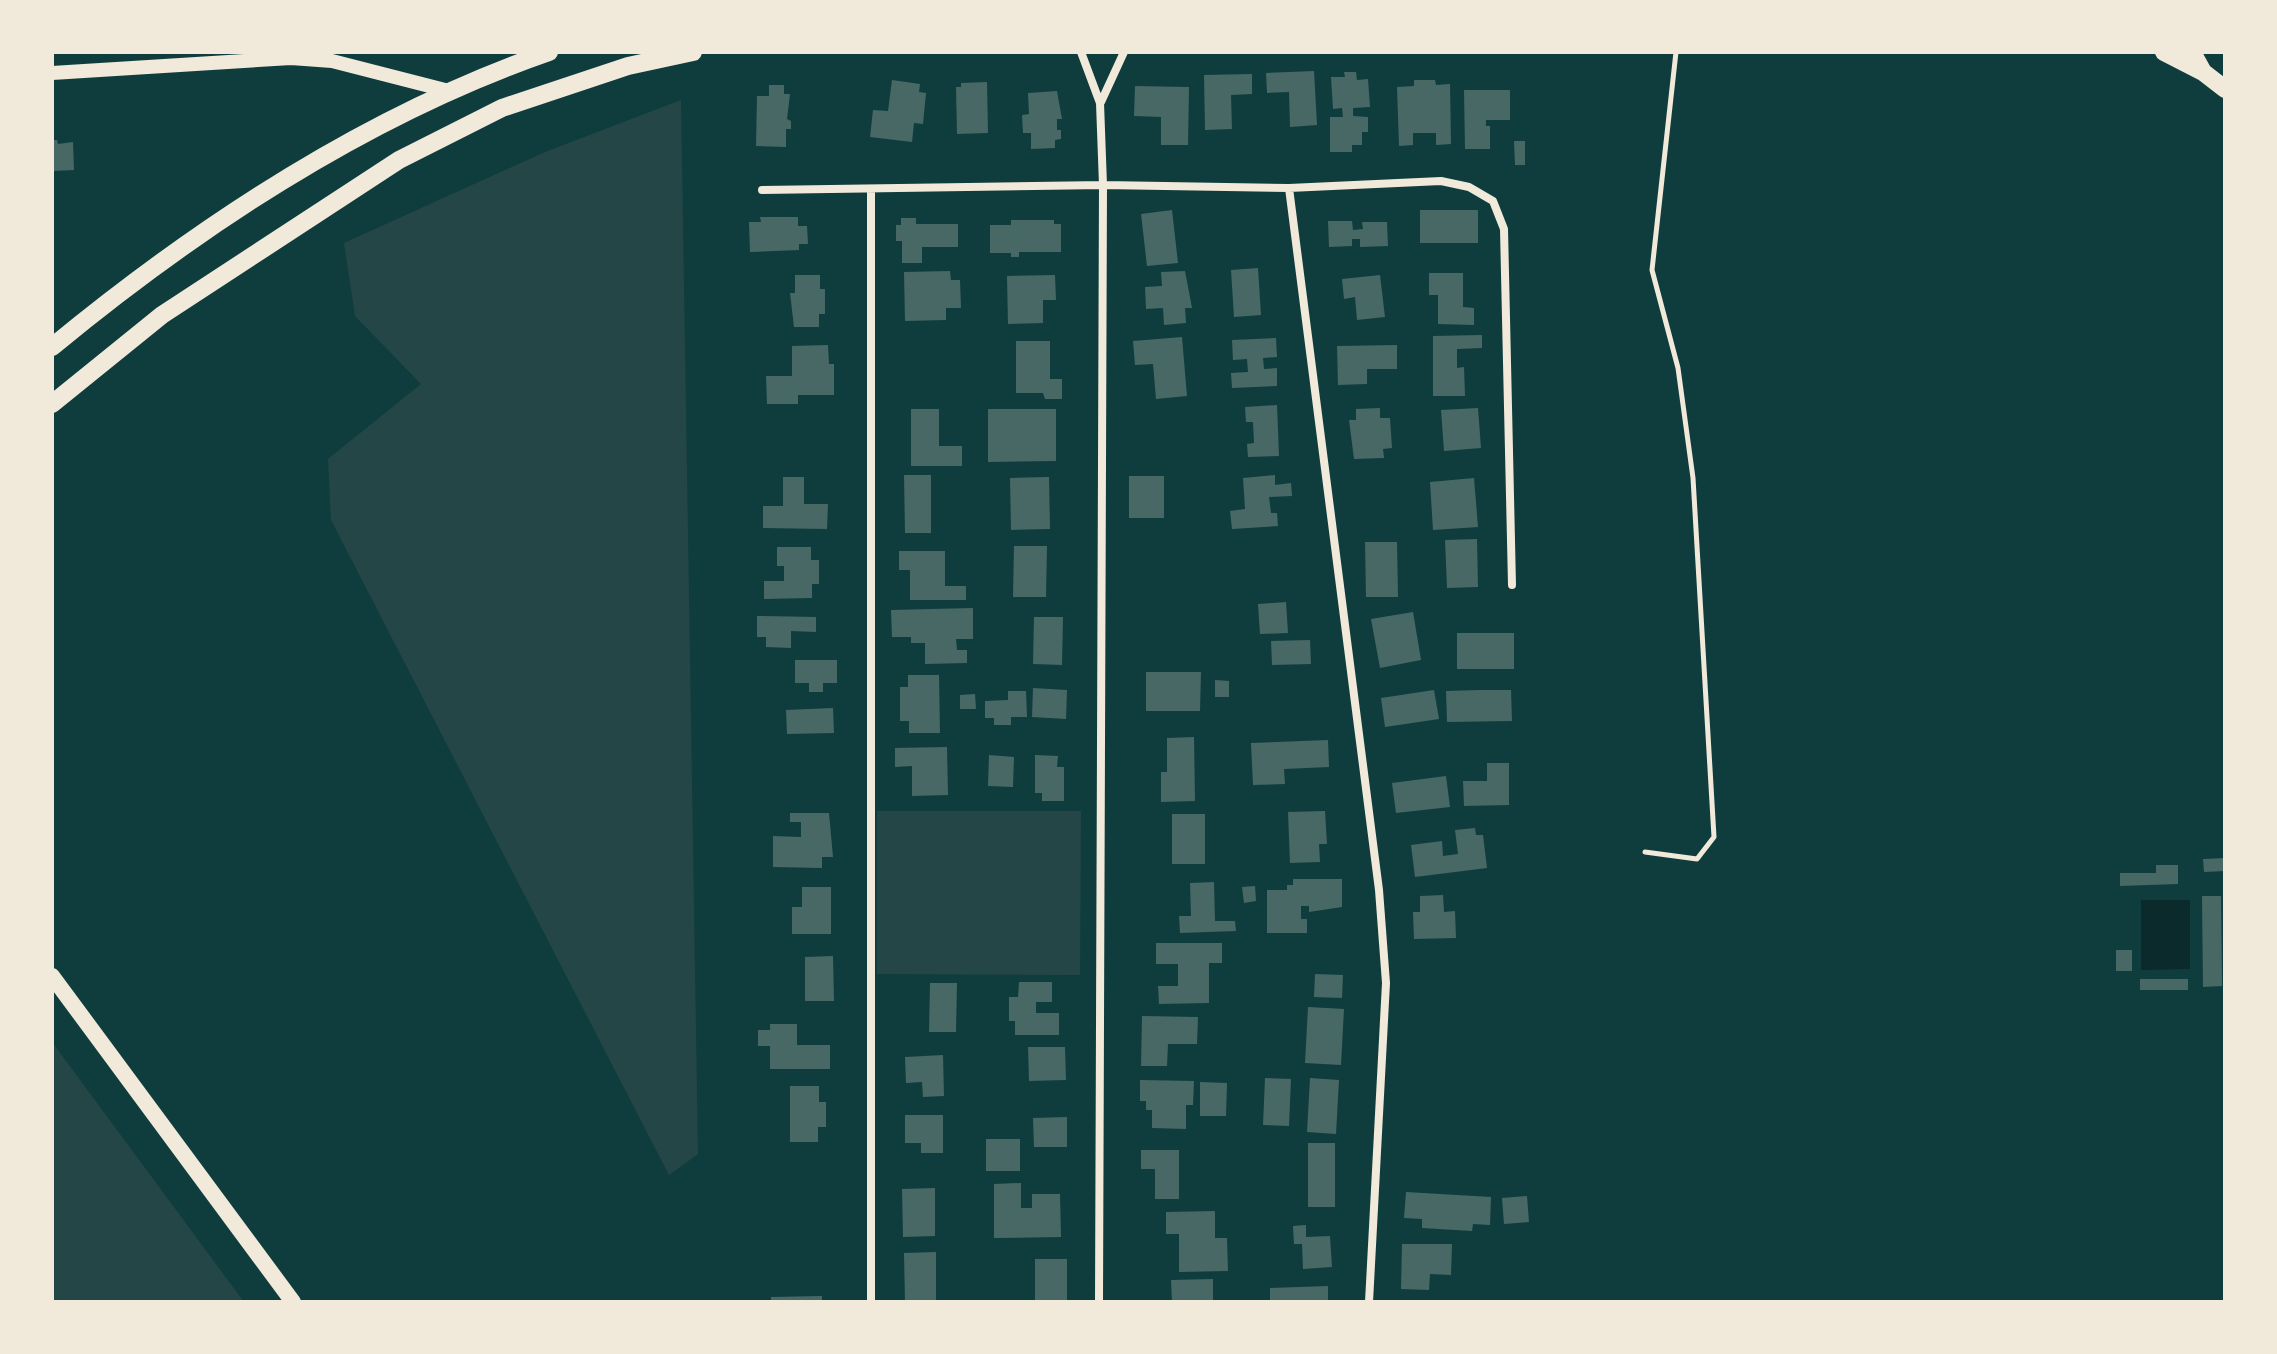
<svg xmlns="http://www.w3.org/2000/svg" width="2277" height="1354" viewBox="0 0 2277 1354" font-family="Figtree,sans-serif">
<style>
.green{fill:#244646}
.water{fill:#0a2a2b}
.building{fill:#486865}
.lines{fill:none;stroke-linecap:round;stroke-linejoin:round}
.service{stroke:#f1e9da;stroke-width:5}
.minor{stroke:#f1e9da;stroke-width:8}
.tertiary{stroke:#f1e9da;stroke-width:14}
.secondary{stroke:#f1e9da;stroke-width:16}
.trunk{stroke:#f1e9da;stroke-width:18}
</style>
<rect width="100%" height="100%" fill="#0f3d3e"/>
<!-- green -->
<path class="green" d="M681 100 698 1154 669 1175 331 520 328 459 421 384 355 316 344 243 545 152Z
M877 811H1081L1080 975 877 974Z
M52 1042 244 1302H52Z"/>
<!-- water -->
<path class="water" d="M2141 900H2190V969L2141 970Z"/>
<!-- building -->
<path class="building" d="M1314 71 1317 125 1290 127 1289 92 1267 93 1266 73Z
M1344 72H1356L1357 80 1368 79 1370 107 1353 108V116L1368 117V132H1362V145H1352V152H1330V117H1343L1342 108 1333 109 1331 77H1345Z
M1252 74V94L1231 95 1232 129 1205 130 1204 75Z
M892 80 920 84 919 92 926 93 923 124 914 123 912 142 870 137 873 110 888 111Z
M1414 80H1435L1436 85 1450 84 1451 144 1436 145V133H1413V145L1399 146 1397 87 1414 86Z
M987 82 988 133 957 134 956 87H961V83Z
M769 85H784V94H790L787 119 791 121V129H786V147L756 146 757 96H769Z
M1135 86 1189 87 1188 145H1161V117L1134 116Z
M1464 90H1510V120H1486V126H1490V149H1465Z
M1057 91 1062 119H1057V130H1061V139L1055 140V148L1031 149V133H1023L1022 115 1029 114 1028 93Z
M52 140H57L58 144 73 142 74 170 52 171Z
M1514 141H1525V165H1515Z
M1172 210 1178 263 1147 266 1141 214Z
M1420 210H1478V243H1420Z
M760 217H798V226H807L808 244H799V250L750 252 749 222H761Z
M901 218H916V224H958V247H922V263H902V241H896V225H901Z
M1011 220H1054V224H1061V252H1019V257H1011V253H990V225H1011Z
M1328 221H1352L1353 230 1363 229 1362 222H1387L1388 246 1360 247V239H1352V246L1329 247Z
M1258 268 1261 315 1234 317 1231 270Z
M950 271 951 280H960L961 308H946V320L905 321 904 272Z
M1185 271 1192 308H1185L1186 323 1164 325 1163 308 1146 309 1145 287 1162 286 1161 272Z
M1429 273H1463V307L1474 308V325L1438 324V295H1429Z
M795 275H820V289H825V314H819V327H794L790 293H795Z
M1055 275 1056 300H1043V323L1008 324 1007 276Z
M1380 275 1385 317 1357 320 1355 297 1344 299 1342 279Z
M1482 335V348L1457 349V368L1464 367 1465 396H1433V336Z
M1182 337 1187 396 1156 399 1153 364 1135 365 1133 341Z
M1276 338 1277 357 1263 358 1264 369 1277 368V386L1232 388 1231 373 1248 372 1247 359 1233 360 1232 340Z
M1016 341H1050V379H1062V399H1045L1043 393H1016Z
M828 345 829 364H834V395H798V404H767L766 376H792V346Z
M1397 345V369H1367V384L1338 385 1337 346Z
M1277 405 1279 456 1248 457 1247 444 1254 443 1253 422H1246L1245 407Z
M1380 408V418H1390L1392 448 1383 449 1384 458 1354 459 1349 420H1356V409Z
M1478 408 1481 448 1444 451 1441 410Z
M911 409H939V446H962V466H911Z
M988 409H1056V461L988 462Z
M904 475H931V533H905Z
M1275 475V485L1291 483 1292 496 1269 497 1271 513H1277L1278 526 1232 529 1230 511 1245 509 1243 478Z
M1129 476H1164V518H1129Z
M783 477H804V504H828L827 529 763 528V506H783Z
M1049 477 1050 529 1011 530 1010 478Z
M1474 478 1478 527 1433 530 1430 482Z
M1477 539 1478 587 1447 588 1445 540Z
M1365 542H1397L1398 597H1366Z
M1014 546H1047L1046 597H1013Z
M777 547H811V560H819V584H812V598L764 599V581H784V566H777Z
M899 551H945V586H966V600H910V570H899Z
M1286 602 1288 633 1260 634 1258 604Z
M973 608V639H956L957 650H967V663L925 664V643H911V637H892L891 610Z
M1413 612 1421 660 1380 668 1371 619Z
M757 616 816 617V632L791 631V648L766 647V637H757Z
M1034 617H1063L1062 665 1033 664Z
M1457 633H1514V669H1457Z
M1310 640 1311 664 1272 665 1271 641Z
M795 660H837V683H823V692H809V683H795Z
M1146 672H1201L1200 711H1146Z
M908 675H939L940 733H909V721H900V687H908Z
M1215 680 1229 681V697H1215Z
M1033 688 1067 690 1066 719 1032 717Z
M1434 690 1439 719 1385 727 1381 698Z
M1479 690H1511L1512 721 1447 722 1446 691Z
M1008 691H1026L1027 717H1011V725H994V718H985V701L1008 700Z
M975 694 976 709H960V695Z
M833 708 834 733 787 734 786 710Z
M1194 737 1195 801 1161 802V772H1167V738Z
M1328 740 1329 767 1284 769 1285 784 1253 785 1251 743Z
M947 747 948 795 912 796V766L895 767V748Z
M989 755 1014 757 1013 787 988 786Z
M1035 755 1058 756 1057 767H1064V801H1042V793H1035Z
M1487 763H1509V805L1464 806 1463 781H1487Z
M1446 776 1450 807 1396 813 1392 783Z
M1325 811 1327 844H1319L1320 862 1290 863 1288 812Z
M790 813H829L833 857H822V868L773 867V836L801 837V822H790Z
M1172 814H1205V864H1172Z
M1475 828 1476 835H1483L1487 868 1415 877 1411 845 1442 841 1443 856 1458 854 1455 830Z
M2225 858V871L2204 872 2203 859Z
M2156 865H2178V884L2120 886V873H2156Z
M1293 879H1342V907L1309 912V906H1301V919H1307V933H1267V890H1287V885H1293Z
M1214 882 1215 921H1235L1236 931 1180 933 1179 916H1191L1190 883Z
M1255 886 1256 901 1244 903 1242 887Z
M802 887H831V934H792V907H802Z
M1443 895 1444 912 1455 911 1456 938 1414 939 1413 912H1420V896Z
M2202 896H2221L2222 986 2203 987Z
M1156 943H1222V963H1209V1003L1159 1004 1158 986H1178V964H1156Z
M2116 950H2132V971H2116Z
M833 956 834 1001H805V957Z
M1315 974 1343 975 1342 998 1314 997Z
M2140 979H2188V990H2140Z
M1019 982H1052V1002H1036V1013H1059V1035H1015V1021H1009V997H1018Z
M930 983H957L956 1032H929Z
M1308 1007 1344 1009 1341 1065 1305 1063Z
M1142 1016 1198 1017 1197 1044H1168L1167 1066H1141Z
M770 1024H797V1045H830V1069H770V1046H758V1030H770Z
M1028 1047H1065L1066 1080 1029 1081Z
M943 1055 944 1096 923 1097 922 1082 906 1083 905 1057Z
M1265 1078 1291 1079 1289 1126 1263 1125Z
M1310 1078 1339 1080 1336 1134 1307 1132Z
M1140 1080 1194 1081 1193 1105H1186V1129L1152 1128V1110H1146V1101H1140Z
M1200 1082 1227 1083 1226 1116H1200Z
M790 1086H819V1102H826V1127H818V1142H790Z
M905 1115H943V1153H921V1143H905Z
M1067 1117V1147H1034L1033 1118Z
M986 1139H1020V1171H986Z
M1308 1143H1335V1207H1308Z
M1141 1150H1179V1199H1155V1169H1141Z
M1021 1183V1208H1032V1194H1060L1061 1237 994 1238V1184Z
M935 1188V1236L903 1237 902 1189Z
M1406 1192 1491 1197 1490 1225 1473 1224 1472 1231 1422 1228V1219L1404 1218Z
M1527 1196 1529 1222 1504 1224 1502 1198Z
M1215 1211V1238H1227L1228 1271 1179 1272V1234H1166V1212Z
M1306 1225V1237L1330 1236 1332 1267 1303 1269 1302 1244H1294L1293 1226Z
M1402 1244H1452L1451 1275 1430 1274 1429 1290 1401 1289Z
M936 1252V1301H905L904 1253Z
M1035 1259H1067V1302H1035Z
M1213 1279V1302H1172L1171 1280Z
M1328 1286V1302H1270V1288Z
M822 1296V1302H771V1297Z"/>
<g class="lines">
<!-- service -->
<path class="service" d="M1645 852 1697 859 1714 837 1693 478 1678 368 1652 270 1676 52"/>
<!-- minor -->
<path class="minor" d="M1081 52 1100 103 1103 185 1099 1302
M1101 102 1124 52
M1289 188 1379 890 1386 983 1369 1302
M762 190 1103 185 1289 188 1441 181 1469 187 1493 201 1504 229 1512 585
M871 1302V190"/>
<!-- tertiary -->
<path class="tertiary" d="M52 73 291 58 332 61 449 91"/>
<!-- secondary -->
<path class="secondary" d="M52 976 293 1302"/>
<!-- trunk -->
<path class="trunk" d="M2164 52 2203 72
M2192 52 2203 72 2225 89
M52 347C200 225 367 115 549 52
M52 404 162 315 399 160 502 108 628 66 693 52"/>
</g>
<!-- border -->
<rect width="2277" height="1354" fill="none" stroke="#f1e9da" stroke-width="108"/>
</svg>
